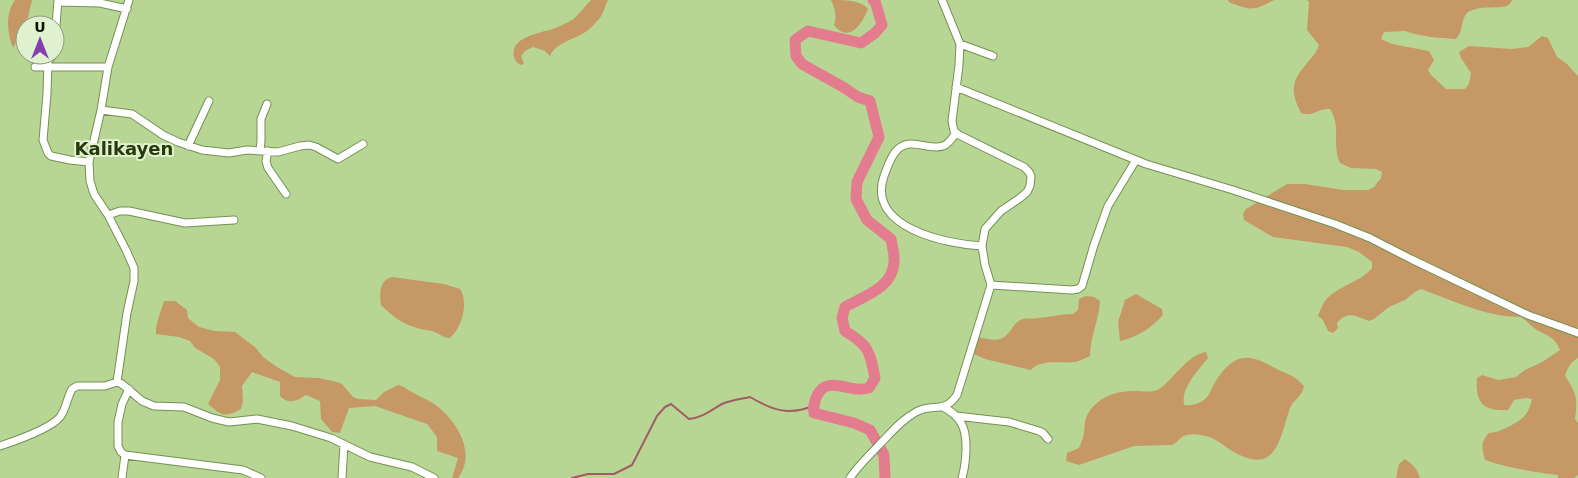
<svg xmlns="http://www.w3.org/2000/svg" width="1578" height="478" viewBox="0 0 1578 478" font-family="'DejaVu Sans',sans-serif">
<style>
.green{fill:#c69866}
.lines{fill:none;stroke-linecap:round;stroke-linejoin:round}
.stream{stroke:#a25c65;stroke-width:2}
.river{stroke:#e47c90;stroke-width:11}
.minor-casing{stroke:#749152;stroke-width:9}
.minor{stroke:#fff;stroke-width:7}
.labels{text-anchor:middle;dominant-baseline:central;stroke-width:4;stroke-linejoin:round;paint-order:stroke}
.quarter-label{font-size:18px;font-weight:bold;fill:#273a09;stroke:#e0f1d0}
</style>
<rect width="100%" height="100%" fill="#b7d694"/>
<!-- green -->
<path class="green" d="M15 0H32L28 17 13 48C7 33 5 14 15 0Z
M591 0H608C604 7 604 15 597 21 593 26 588 31 582 34 570 41 556 43 550 56L545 51 533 47 525 51 521 56 524 64 521 65C517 63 515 61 514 57 509 35 545 33 558 27 563 25 568 22 572 20 578 16 585 6 591 0Z
M831 0C844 0 861 0 868 9 862 24 849 44 834 25 837 17 835 8 831 0Z
M1228 0H1274C1254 11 1251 11 1229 2Z
M1307 0H1512C1511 3 1510 4 1507 6 1498 9 1483 5 1470 11 1460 16 1464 32 1456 39L1430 37 1411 33 1405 31 1384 32 1381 39 1392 44 1429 51 1434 60 1428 70 1431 75 1446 89H1465L1469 84 1471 73 1461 58 1459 52 1469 46 1511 49 1528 47 1542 36 1548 38 1557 57 1567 64 1578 76V358C1571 362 1567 368 1565 376 1576 392 1578 398 1575 419L1578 423V475L1574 478H1558V475C1533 472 1509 468 1485 460 1482 448 1480 442 1489 433 1498 433 1521 422 1526 414 1529 410 1531 404 1532 399L1526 398 1514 400 1508 410C1483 412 1475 402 1477 378L1482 375 1498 380 1516 377 1525 370 1542 362 1560 350C1554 335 1546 336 1534 328 1530 325 1526 320 1521 317 1486 317 1454 301 1421 289L1415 292 1405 300 1389 307 1374 319 1369 321C1356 316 1347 310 1337 323L1338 328 1333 333 1328 331 1323 320 1318 316C1320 311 1322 305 1325 301 1336 286 1360 283 1372 268V262L1359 252 1347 247 1273 237 1244 220 1243 214 1246 209 1287 184H1305L1343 190H1368L1374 187 1377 183 1381 178 1382 172 1376 169 1351 168 1340 163C1331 144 1342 127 1330 109 1318 108 1314 117 1301 113 1290 91 1291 81 1308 62 1313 56 1317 52 1319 45L1307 30 1309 2Z
M392 277 444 284 460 289C469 302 462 328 450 338 443 338 439 333 432 331 428 330 424 330 420 329 403 324 394 318 381 305 379 294 380 279 392 277Z
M1136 294 1162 309 1163 315C1151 328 1138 337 1120 341L1118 322 1125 300Z
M1086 296 1094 297 1100 301C1099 320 1090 337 1090 356 1085 358 1080 361 1075 362 1061 364 1041 358 1031 370L985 359 974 354V343L977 337C984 338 993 341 1000 339 1011 336 1012 322 1023 319 1028 318 1033 319 1038 318 1051 317 1060 314 1073 314L1078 310 1079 299Z
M164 301H175L187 310 188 318 199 327 215 331 235 332 256 348 263 357 277 367 295 377 319 378 337 382 342 384 353 397 358 399 376 400 384 392 398 385 404 387C413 394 425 398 434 404 457 420 477 453 458 478H452L458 458 437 451V437L427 424 375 406 349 408 340 433 332 432 321 419 320 401 306 395C297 401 289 405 280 396V382L252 372 242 386 243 401 241 409C224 418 222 416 208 404L220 380V367L214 359 195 348 190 341 179 337 156 334C155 325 161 311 164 301Z
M1206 352 1208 358C1198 371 1181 387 1184 405 1190 406 1200 404 1205 399 1209 396 1211 390 1213 386 1220 373 1233 355 1250 358 1259 359 1267 364 1275 368 1289 376 1292 373 1304 386 1302 397 1293 400 1290 408 1281 433 1278 472 1242 456 1231 452 1222 443 1212 438 1204 435 1189 432 1182 437 1178 440 1176 443 1172 445L1134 446 1079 465 1066 461 1067 453 1079 448C1081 443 1083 438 1084 433 1085 428 1084 423 1086 418 1094 398 1116 390 1136 391 1143 391 1153 393 1159 389 1173 380 1188 354 1206 352Z
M1405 459C1413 465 1417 468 1420 478H1396L1399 464Z"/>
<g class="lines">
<!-- stream -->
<path class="stream" d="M572 478 588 474H614L632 465 657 416 665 407 671 404 689 419C702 418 711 410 722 404 731 400 741 399 750 397 772 410 788 416 813 406"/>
<!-- river -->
<path class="river" d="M873 0 875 1 882 25 875 33 861 43 808 31 795 40 796 56 802 64 843 87 858 97 870 101 879 137 857 182 856 199 867 220 891 239C892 246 895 255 894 262 893 288 864 296 845 307L842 318 845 331C869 345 870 352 875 378L869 388C865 389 861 390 857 389 842 388 824 377 816 398 814 404 813 407 814 413L854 423 870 430 884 455 885 478"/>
<defs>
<path id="minor" d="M129 0 108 67 101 110 132 114 163 135 178 142 202 150 229 153 247 150 278 152 300 146 309 145 316 147 338 159 363 144
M58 2 100 3 127 9
M55 38 58 0
M960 44 993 56
M53 55 48 61 47 94 43 140 48 153 51 156 70 160 89 162
M35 67H108
M956 87 1146 164 1233 190 1335 224 1370 238 1411 259 1528 315 1578 333
M101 110 89 162 90 181 94 194 108 215 126 250 134 268V281L127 313 117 382
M956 133C953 137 949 144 943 146 929 151 911 137 898 149 891 155 887 168 884 176 866 228 947 244 982 246
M188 146 209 101
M260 150 261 141V119L267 104
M268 151 266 161 268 168 286 194
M108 215 120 211H129L185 223 234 220
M991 285 1072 290 1078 289 1082 286 1094 245 1108 206 1136 160
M943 407C951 411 957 415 961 423 969 435 966 464 962 478
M956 416 1009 422 1039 431 1043 433 1048 439
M0 446C15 441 50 429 60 417 66 409 67 398 72 389L77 386H105L117 382 122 384 142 401 154 406 184 407 212 418 229 422 257 419 292 426 331 438 370 457 412 467 434 478
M125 455 243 470 261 478
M122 478 125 455 121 452 118 446V422L122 404 129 389
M342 478 344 444
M850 478C858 466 868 457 878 446 890 434 901 420 916 412 933 402 943 415 957 395L991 285 985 265 982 246 985 229 1001 211 1020 198 1027 192 1030 186 1031 176 1029 172 1024 167 959 135 954 131 952 121 959 65 960 44 942 0"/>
</defs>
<!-- minor casing -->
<use href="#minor" class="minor-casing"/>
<!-- minor -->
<use href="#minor" class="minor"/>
</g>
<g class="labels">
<!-- quarter labels -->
<g class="quarter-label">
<text x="124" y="148">Kalikayen</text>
</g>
</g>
<!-- north arrow -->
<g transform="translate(40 40)"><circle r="24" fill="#e0f1d0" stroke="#8a987d"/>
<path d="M0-4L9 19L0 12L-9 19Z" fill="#833eb2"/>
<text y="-8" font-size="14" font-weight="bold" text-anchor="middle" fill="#091300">U</text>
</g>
</svg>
